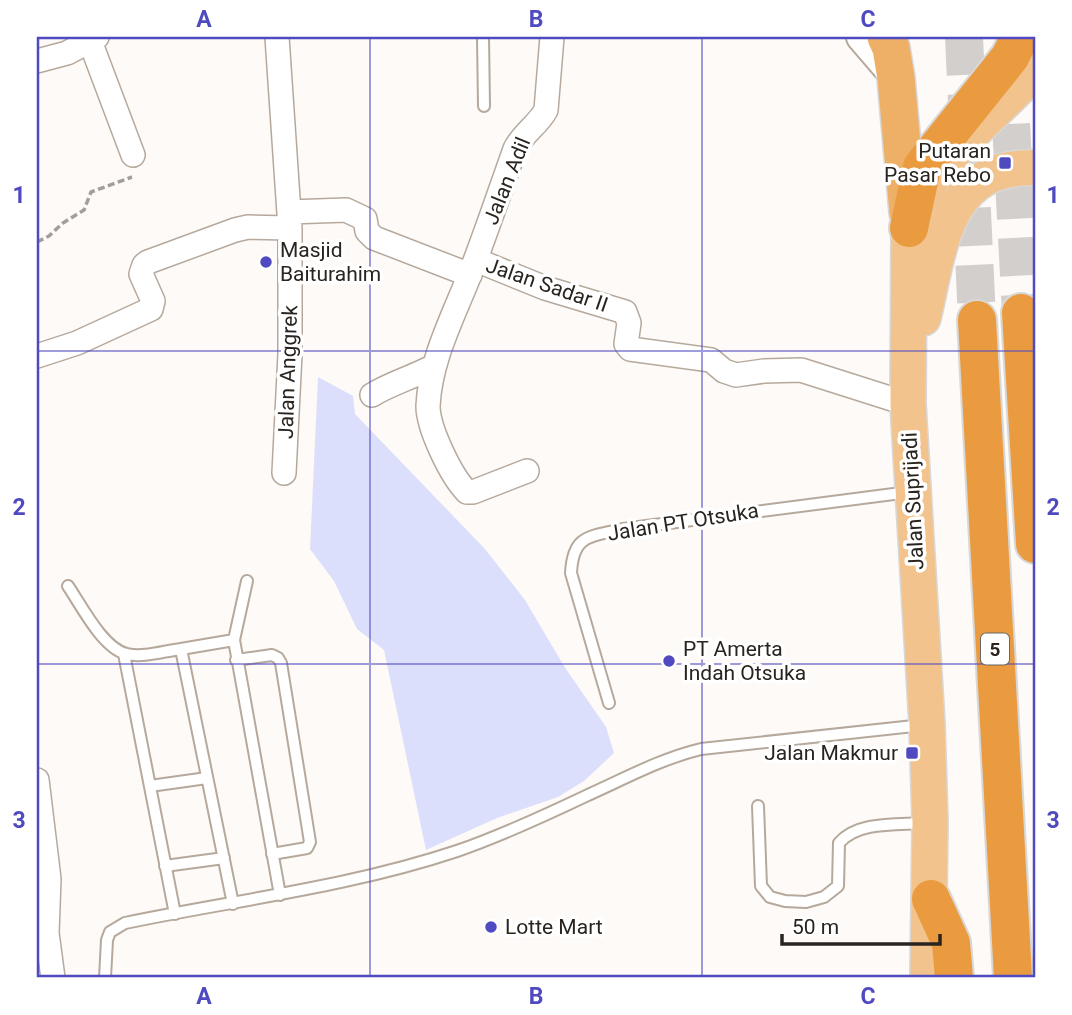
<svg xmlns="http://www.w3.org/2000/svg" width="1072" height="1015" viewBox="0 0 1072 1015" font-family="Roboto,sans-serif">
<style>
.green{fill:#dcdffb}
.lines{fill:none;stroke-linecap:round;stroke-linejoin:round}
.motorway-tunnel{stroke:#d3cfcd;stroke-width:38;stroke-dasharray:38 19;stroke-linecap:butt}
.service-casing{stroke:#b6a99c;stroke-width:14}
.minor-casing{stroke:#b6a99c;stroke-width:26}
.tertiary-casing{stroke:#b6a99c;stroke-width:32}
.primary-casing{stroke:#d8d8d7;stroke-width:38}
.trunk-casing{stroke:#d8d8d7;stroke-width:40}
.motorway-casing{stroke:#d8d8d7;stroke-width:42}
.path{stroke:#a29e9b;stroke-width:3.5;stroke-dasharray:7 3.5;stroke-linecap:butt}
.service{stroke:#fff;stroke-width:10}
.minor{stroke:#fff;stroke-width:23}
.tertiary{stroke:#fff;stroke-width:28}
.primary{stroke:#f2c38c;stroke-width:35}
.trunk{stroke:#eeaf66;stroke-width:37}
.motorway{stroke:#ea9b40;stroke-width:38}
.grid{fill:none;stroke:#504ac1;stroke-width:2;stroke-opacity:0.55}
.poi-dot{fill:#504ac1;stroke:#fff;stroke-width:2.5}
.labels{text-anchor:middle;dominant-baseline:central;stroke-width:7;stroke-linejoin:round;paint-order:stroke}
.shield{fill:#fff;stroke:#696662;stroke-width:2}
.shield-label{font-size:19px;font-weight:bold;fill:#29241f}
.poi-label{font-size:21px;fill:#29241f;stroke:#fff;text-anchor:start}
.street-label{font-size:21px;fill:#29241f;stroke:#fff}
.neatline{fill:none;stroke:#504ac1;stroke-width:2.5}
.grid-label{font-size:23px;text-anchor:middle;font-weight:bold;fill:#504ac1}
</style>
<rect width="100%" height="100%" fill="#fdfaf8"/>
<!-- green -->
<path class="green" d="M318 377 353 396 355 414 485 549 525 600 564 666 606 727 614 753 584 781 558 797 497 818 426 850 384 650 357 629 334 581 310 549Z"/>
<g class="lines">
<!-- motorway-tunnel -->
<path class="motorway-tunnel" d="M964 37 977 320
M1008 67 1021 313"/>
<defs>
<path id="service" d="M483 37 484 106
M247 581 234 640 280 895
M68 586C81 605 103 649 127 654 143 658 164 651 181 649
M124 654 175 914
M236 660 272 655 278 658 281 663 310 842 307 848 272 854
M609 703 571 573C573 534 590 537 623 529L909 492
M150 786 207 778
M758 806 761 886 770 897 785 901 806 902 824 897 838 886 839 843C858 821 897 825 924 823
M165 866 224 858
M233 904 181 649 234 640
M105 978 107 940 110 932 125 923C236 900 349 887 457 851 501 836 546 815 588 795 626 778 660 759 701 749L923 725"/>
<path id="minor" d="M277 37 290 228V354L284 473
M90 41 133 155
M37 61 67 53 97 37
M289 212 346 210 365 219 367 231 374 238 470 275
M476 260 545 288 625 312 629 323 626 344 630 349 711 360 724 371 736 375 764 371 801 370 908 404
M37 356 77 343 151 309 153 301 141 274 144 265 148 262 235 230 248 227 290 228
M372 395C391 383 414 377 434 366
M527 471 473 492H467C451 476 428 428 428 406 430 360 453 317 470 274 486 233 500 191 515 149 523 133 538 125 546 110L552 37
M37 780 49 879 47 933 53 978"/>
<path id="tertiary" d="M861 37 892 73"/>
<path id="primary" d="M923 318C939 251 944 164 1035 168
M928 978 930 822 927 724 908 404 909 228C926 162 992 120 1035 70"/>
<path id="trunk" d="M886 37 891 48 896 78 908 212"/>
<path id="motorway" d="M909 228 922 167 1010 57 1020 37
M1021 313 1035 544
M977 320 1013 978
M931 899 951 943 954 978"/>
</defs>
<!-- service casing -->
<use href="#service" class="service-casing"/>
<!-- minor casing -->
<use href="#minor" class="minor-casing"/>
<!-- tertiary casing -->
<use href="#tertiary" class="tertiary-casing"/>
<!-- primary casing -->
<use href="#primary" class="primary-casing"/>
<!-- trunk casing -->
<use href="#trunk" class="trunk-casing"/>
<!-- motorway casing -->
<use href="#motorway" class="motorway-casing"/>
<!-- path -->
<path class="path" d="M37 242 49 236 63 223 84 210 91 192 132 177"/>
<!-- service -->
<use href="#service" class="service"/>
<!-- minor -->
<use href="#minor" class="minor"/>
<!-- tertiary -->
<use href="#tertiary" class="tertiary"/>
<!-- primary -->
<use href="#primary" class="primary"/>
<!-- trunk -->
<use href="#trunk" class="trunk"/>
<!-- motorway -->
<use href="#motorway" class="motorway"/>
</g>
<!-- grid -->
<path class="grid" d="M370 37V978M702 37V978M37 351H1035M37 664H1035"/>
<!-- markers -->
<g class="poi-dot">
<rect x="998" y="156" width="14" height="14" rx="3.5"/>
<circle cx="266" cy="262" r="7"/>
<circle cx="669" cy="661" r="7"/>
<rect x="905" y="746" width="14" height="14" rx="3.5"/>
<circle cx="491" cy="927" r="7"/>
</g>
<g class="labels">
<!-- shield labels -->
<rect class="shield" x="981" y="633.5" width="28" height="31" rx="5"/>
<g class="shield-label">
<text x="995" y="649">5</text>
</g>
<!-- poi labels -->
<g class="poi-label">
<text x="991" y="151" text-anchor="end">Putaran<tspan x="991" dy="24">Pasar Rebo</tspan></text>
<text x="280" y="250">Masjid<tspan x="280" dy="24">Baiturahim</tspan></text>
<text x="683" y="649">PT Amerta<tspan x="683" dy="24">Indah Otsuka</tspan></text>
<text x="898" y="753" text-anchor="end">Jalan Makmur</text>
<text x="505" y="927">Lotte Mart</text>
</g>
<!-- street labels -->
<g class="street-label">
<text transform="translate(507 181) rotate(-68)">Jalan Adil</text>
<text transform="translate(547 285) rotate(19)">Jalan Sadar II</text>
<text transform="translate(288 372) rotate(-88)">Jalan Anggrek</text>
<text transform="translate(913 501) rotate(-93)">Jalan Suprijadi</text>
<text transform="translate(683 522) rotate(-9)">Jalan PT Otsuka</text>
</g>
</g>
<!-- border -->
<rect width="1072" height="1015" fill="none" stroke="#ffffff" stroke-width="77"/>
<!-- scale -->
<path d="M782 934v10h158v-10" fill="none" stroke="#29241f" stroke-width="3.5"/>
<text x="792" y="934" font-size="21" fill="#29241f" stroke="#ffffff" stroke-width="5" paint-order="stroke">50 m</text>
<rect x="38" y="38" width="996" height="938" class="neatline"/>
<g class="grid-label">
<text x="204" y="27">A</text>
<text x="536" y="27">B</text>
<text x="868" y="27">C</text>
<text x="19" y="203">1</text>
<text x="1053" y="203">1</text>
<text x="19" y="515">2</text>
<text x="1053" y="515">2</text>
<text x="19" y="828">3</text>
<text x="1053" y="828">3</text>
<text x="204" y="1004">A</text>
<text x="536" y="1004">B</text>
<text x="868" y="1004">C</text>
</g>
</svg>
